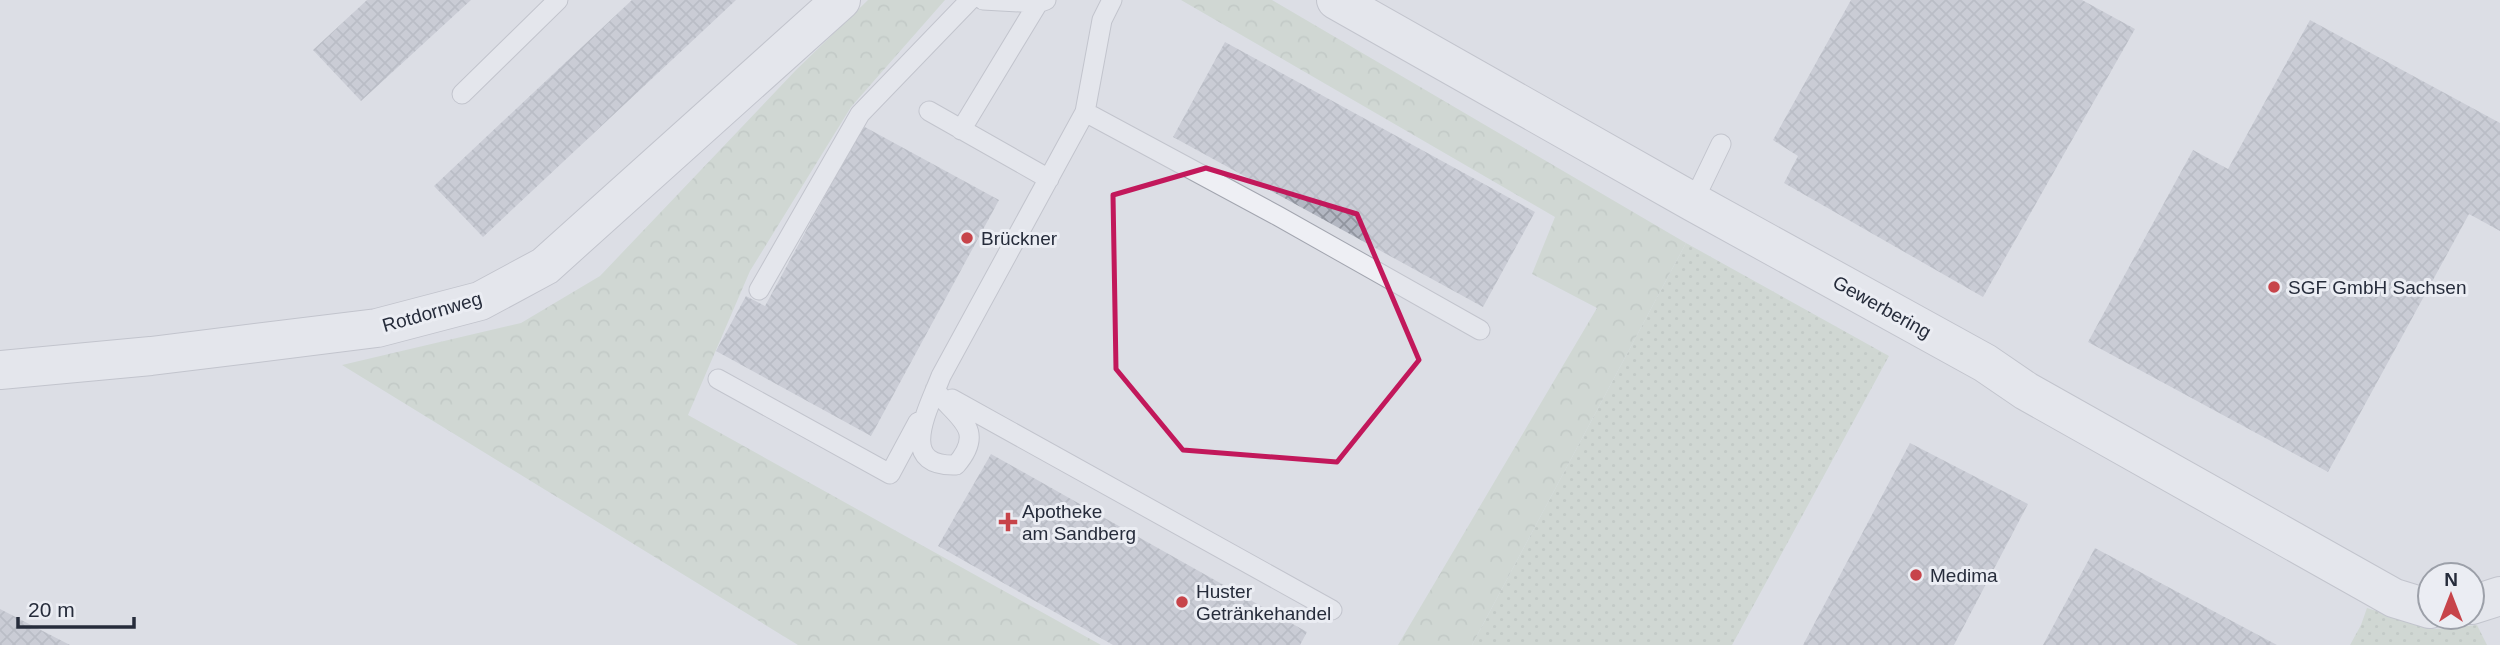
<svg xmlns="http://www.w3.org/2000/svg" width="2500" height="645" viewBox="0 0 2500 645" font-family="Arial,sans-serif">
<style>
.grass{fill:url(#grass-dots)}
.forest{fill:url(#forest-crowns)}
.building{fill:url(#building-cross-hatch)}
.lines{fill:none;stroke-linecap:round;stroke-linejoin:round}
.lane-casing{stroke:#a2a5af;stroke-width:21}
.street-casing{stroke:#a2a5af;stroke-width:40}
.lane{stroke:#eeeff4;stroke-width:19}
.street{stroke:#eeeff4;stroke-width:38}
.marked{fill:none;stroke:#c2185b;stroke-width:5;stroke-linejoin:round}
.poi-dot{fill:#c7444a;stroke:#ebedf3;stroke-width:2.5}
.labels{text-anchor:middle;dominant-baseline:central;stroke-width:6;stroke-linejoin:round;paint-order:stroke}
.poi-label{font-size:19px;fill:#262c3b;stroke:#ebedf3;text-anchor:start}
.street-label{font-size:19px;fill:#262c3b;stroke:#ebedf3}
</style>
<defs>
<pattern id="grass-dots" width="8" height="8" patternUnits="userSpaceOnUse" patternTransform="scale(1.75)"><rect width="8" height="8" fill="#c0cfbd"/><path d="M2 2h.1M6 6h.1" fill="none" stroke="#a5b2a3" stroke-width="1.8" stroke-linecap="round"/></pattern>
<pattern id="forest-crowns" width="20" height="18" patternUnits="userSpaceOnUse" patternTransform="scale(1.75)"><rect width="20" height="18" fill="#c0cfbd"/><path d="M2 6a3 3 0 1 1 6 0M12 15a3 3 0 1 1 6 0" fill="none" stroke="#a5b2a3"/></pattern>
<pattern id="building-cross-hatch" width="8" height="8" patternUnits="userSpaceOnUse" patternTransform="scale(1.75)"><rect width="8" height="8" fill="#b3b7c2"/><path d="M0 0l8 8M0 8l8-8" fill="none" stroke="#91959f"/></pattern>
</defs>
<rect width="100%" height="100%" fill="#dcdee5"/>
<!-- grass -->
<path class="grass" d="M1686 243 1889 356 1732 645H1472Z
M2367 608 2435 629 2477 625 2487 645H2350L2361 625Z"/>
<!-- forest -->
<path class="forest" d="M868 0H945L851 107 750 271 688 415 1101 645H798L342 365 521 323 600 276 796 70Z
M1181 0H1272L1686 243 1472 645H1398L1597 308 1532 274 1555 217Z"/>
<!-- building -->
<path class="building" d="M367 0H471L361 101 313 50Z
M632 0H736L483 237 434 186Z
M1851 0H2082L2135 29 1983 297 1784 183 1798 156 1773 140Z
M2310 20 2500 123V231L2469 214 2328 472 2088 342 2193 150 2228 169Z
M1225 42 1535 212 1483 307 1173 137Z
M863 126 999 200 871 436 716 351 746 296 765 306Z
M1910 443 2028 504 1954 645H1803Z
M991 454 1307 632 1300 645H1113L938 546Z
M2095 548 2277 645H2043Z
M0 609 70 645H0Z"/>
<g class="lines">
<defs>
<path id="lane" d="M983 0 1038 3
M462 94 558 0
M929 111 1049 179
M1085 112 1278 216 1480 330
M961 130 1038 3 1046 0
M1693 202 1721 144
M759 290 860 114 970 0
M718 379 890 474 918 422
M935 390C957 418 987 429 956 465 895 467 929 408 941 376L1085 112 1102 20 1112 0
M952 399 1332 610"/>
<path id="street" d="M1336 0 1693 202 1985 363 2026 391 2394 598 2430 609
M0 370 151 356 377 328 480 301 545 266 841 0
M2472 605 2500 596"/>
</defs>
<!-- lane casing -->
<use href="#lane" class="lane-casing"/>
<!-- street casing -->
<use href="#street" class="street-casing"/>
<!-- lane -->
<use href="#lane" class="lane"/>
<!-- street -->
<use href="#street" class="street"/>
</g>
<!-- marked area -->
<path d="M0 0H2500V645H0ZM1206 168 1357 214 1419 360 1337 462 1183 450 1116 369 1113 195Z" fill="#dcdee5" fill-opacity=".55" fill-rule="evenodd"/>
<path class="marked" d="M1206 168 1357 214 1419 360 1337 462 1183 450 1116 369 1113 195Z"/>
<!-- markers -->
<g class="poi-dot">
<circle cx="967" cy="238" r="7"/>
<circle cx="2274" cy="287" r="7"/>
<path d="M1004.5 511.5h7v7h7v7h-7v7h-7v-7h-7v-7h7z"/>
<circle cx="1916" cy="575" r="7"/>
<circle cx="1182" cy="602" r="7"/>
</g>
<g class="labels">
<!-- poi labels -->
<g class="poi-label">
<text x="981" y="238">Brückner</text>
<text x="2288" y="287">SGF GmbH Sachsen</text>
<text x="1022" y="511">Apotheke<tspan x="1022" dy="22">am Sandberg</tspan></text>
<text x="1930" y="575">Medima</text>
<text x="1196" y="591">Huster<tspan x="1196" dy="22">Getränkehandel</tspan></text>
</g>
<!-- street labels -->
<g class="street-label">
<text transform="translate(1882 307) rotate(29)">Gewerbering</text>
<text transform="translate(432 312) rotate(-16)">Rotdornweg</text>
</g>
</g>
<!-- north arrow -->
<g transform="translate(2451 596)"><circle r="33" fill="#ebedf3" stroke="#9ca0a9" stroke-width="2"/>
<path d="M0-5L12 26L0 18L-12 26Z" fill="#c7444a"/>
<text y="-10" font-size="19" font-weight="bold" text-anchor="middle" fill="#262c3b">N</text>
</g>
<!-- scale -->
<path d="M18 617v10h116v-10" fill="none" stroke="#262c3b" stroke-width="3.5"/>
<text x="28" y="617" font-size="21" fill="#262c3b" stroke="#ebedf3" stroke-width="5" paint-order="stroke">20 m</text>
</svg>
